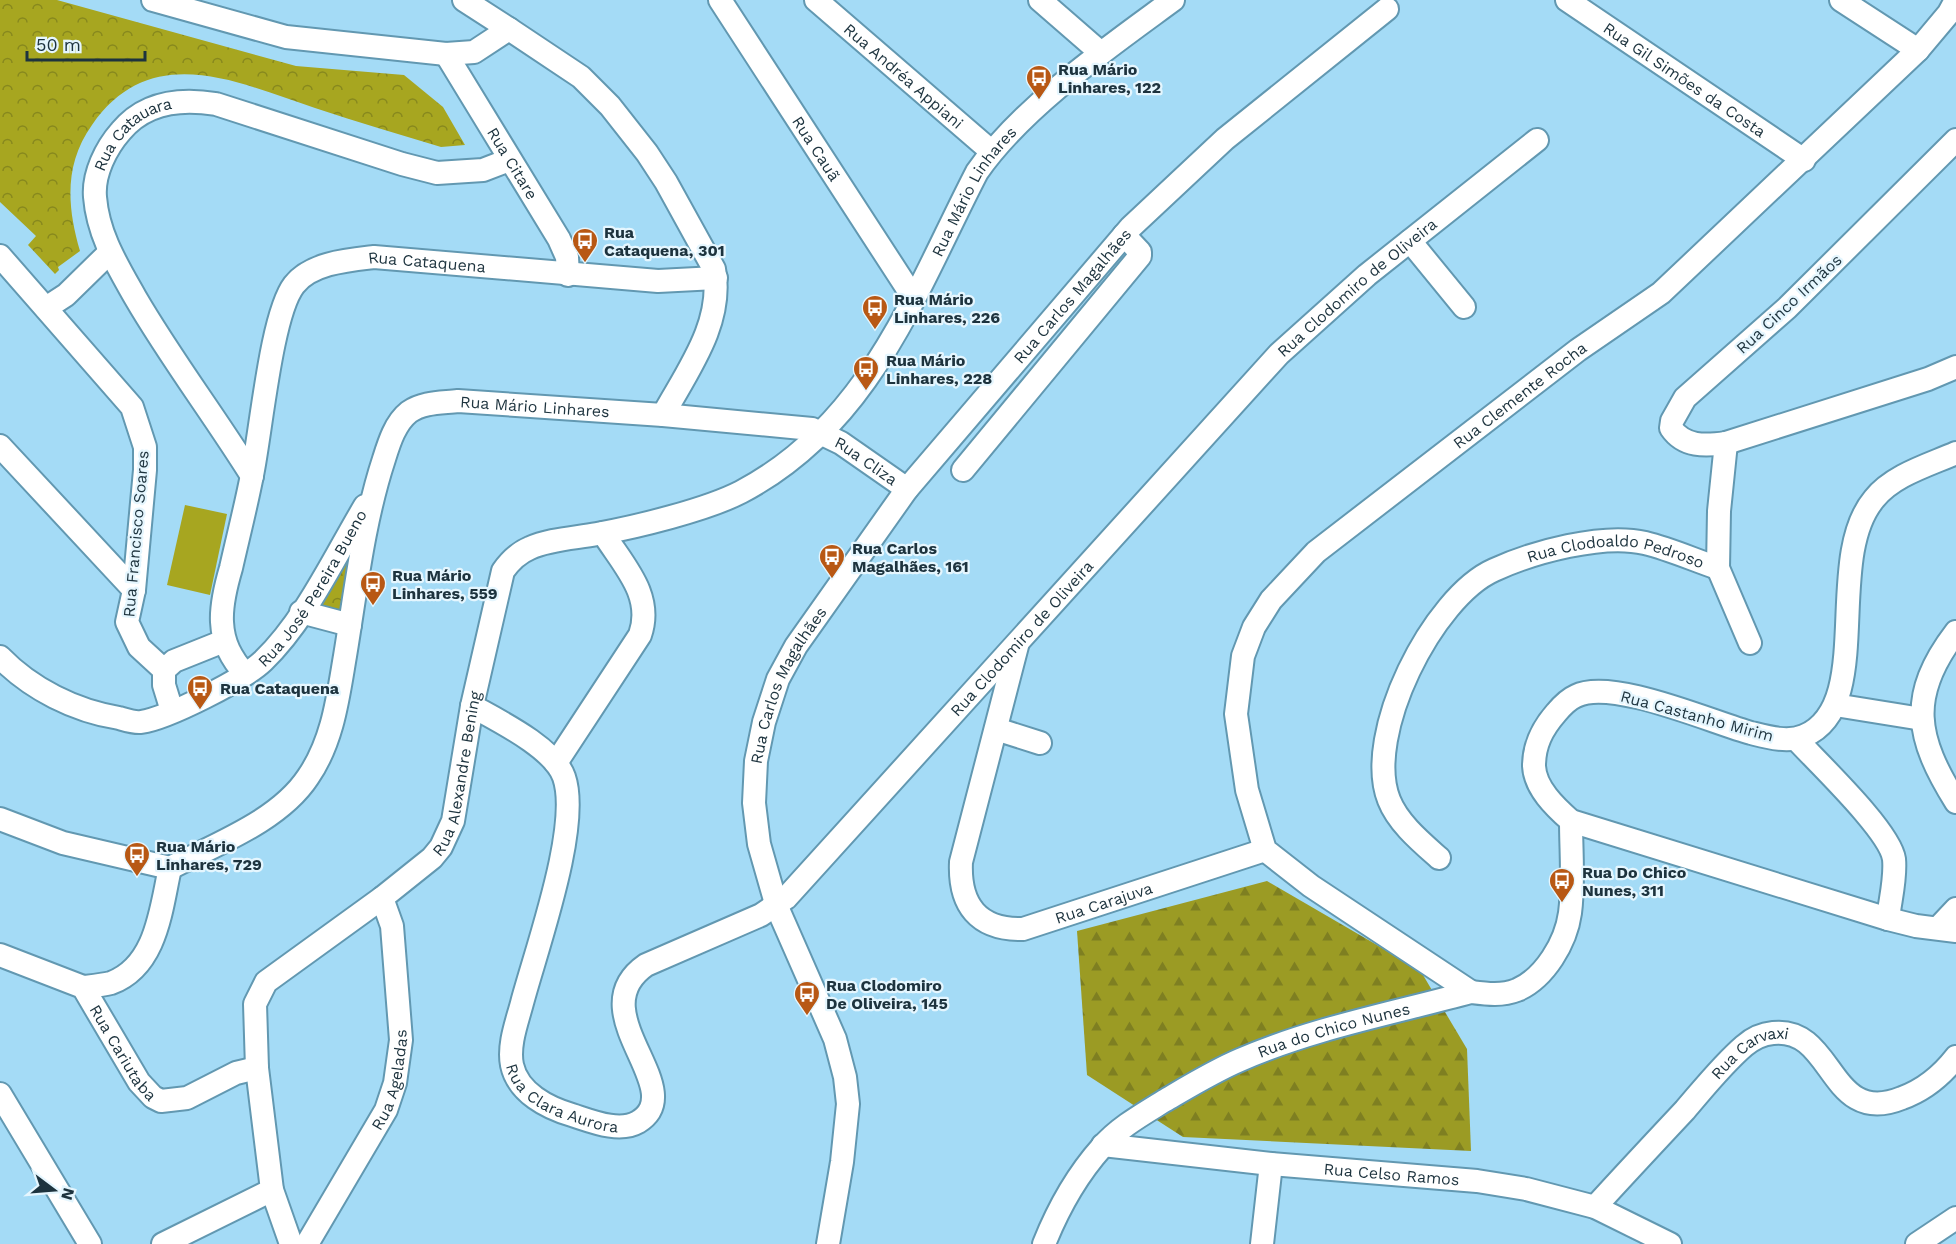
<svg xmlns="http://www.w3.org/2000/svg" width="1956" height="1244" viewBox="0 0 1956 1244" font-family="'Work Sans',sans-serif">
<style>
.forest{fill:url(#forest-firs)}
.park{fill:url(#park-crowns)}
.pitch{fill:#a7a620}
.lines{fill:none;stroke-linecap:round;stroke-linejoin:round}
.minor-casing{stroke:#6298b1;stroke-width:26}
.minor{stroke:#fff;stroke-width:22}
.labels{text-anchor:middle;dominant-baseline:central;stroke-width:4.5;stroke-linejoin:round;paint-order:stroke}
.poi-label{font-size:16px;font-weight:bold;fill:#1d333e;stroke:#e5f6fe;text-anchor:start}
.street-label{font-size:16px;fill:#1d333e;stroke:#e5f6fe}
</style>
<defs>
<pattern id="forest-firs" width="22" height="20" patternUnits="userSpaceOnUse" patternTransform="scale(1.5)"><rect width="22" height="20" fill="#9b9b24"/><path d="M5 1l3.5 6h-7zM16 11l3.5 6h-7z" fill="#7e7f21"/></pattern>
<pattern id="park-crowns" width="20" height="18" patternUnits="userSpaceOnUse" patternTransform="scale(1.5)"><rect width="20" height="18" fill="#a7a620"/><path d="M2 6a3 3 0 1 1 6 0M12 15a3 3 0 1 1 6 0" fill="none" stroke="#87881d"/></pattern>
</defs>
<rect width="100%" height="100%" fill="#a4dbf6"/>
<!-- forest -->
<path class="forest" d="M1267 881 1420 970 1467 1049 1471 1151 1183 1137 1087 1075 1077 931Z"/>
<!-- park -->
<path class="park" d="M0 0H57L296 66 404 75 443 107 465 145 441 147C399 134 357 122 315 108 237 82 151 40 92 125 64 164 67 207 80 251L58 267 59 270 55 274 28 245 36 236 0 202Z
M360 527 347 618 312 608Z"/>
<!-- pitch -->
<path class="pitch" d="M185 505 227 514 210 595 167 585Z"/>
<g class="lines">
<defs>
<g id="minor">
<path d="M153 0 286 37 446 54 474 52 509 29 581 77 610 106 647 153 666 182 714 269C724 322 688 370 663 415"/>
<path d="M464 0 509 29"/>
<path id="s1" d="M720 0 913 297"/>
<path id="s2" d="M816 0 991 151"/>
<path d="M1040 0 1101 53"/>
<path id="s3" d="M1567 0 1804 160"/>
<path d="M1841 0 1918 50"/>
<path id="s4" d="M446 54 559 239 567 257 568 275"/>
<path d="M1956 140 1787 308 1685 398 1672 421 1671 428C1684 447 1705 446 1726 443L1928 379 1956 367"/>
<path d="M1410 241 1464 307"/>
<path d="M0 256 132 407 145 447V470L134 590 127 622 139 647 164 670"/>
<path d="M46 308 66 295 110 252"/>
<path d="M1726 443 1719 511 1718 568 1750 643"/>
<path d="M0 446 134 590"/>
<path d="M1956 453C1929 465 1893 475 1874 499 1823 560 1876 706 1804 736 1788 743 1767 737 1751 733 1711 722 1612 678 1576 696 1569 699 1561 707 1556 713 1542 729 1534 745 1534 766 1535 788 1555 807 1571 821L1888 919 1916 926 1956 931"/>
<path d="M963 470 1140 256V252L1124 235"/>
<path id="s5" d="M252 476C214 415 171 359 135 297 117 265 98 235 95 197 93 174 106 148 121 131 145 102 180 98 216 104L402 164 437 173 483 170 509 160"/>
<path d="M301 612 350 625"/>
<path d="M1956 632C1907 696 1916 738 1956 802"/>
<path id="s6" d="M1017 646 961 862C959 905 978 930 1023 929L1265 850"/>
<path id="s7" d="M0 657C31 689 75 711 119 718 126 720 135 723 141 722 168 718 243 680 263 661 305 621 335 556 365 506"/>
<path d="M164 670 174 661 224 641"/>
<path d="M164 670V685L172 711"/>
<path id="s8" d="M245 674C231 658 223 643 222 622 221 604 226 585 231 568 238 537 246 506 252 475 261 432 271 315 294 285 311 263 348 260 374 257L658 281 716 278"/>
<path d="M1835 705 1922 719"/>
<path id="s9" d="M472 706C499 721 554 748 564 777 581 826 536 950 522 1003 517 1022 508 1045 512 1065 518 1093 548 1108 572 1115 591 1121 619 1133 638 1122 692 1089 578 1012 646 965L761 915 786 898 1279 354 1367 275 1537 140"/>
<path d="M996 729 1040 743"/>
<path d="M1796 739C1818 763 1890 831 1894 859 1896 879 1890 900 1888 919"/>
<path d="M556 763 640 635C654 595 623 565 603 533"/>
<path id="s10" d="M0 819 63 843 170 868C216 844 279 821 308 777 333 741 338 697 345 656 356 590 363 523 384 459 389 443 395 423 409 412 423 402 441 403 458 401L663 415 812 429 841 443 907 489"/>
<path id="s11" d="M1439 858C1421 842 1398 823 1389 800 1363 735 1433 597 1494 570 1533 552 1603 533 1645 543 1670 549 1694 560 1718 568"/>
<path d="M1939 927 1956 909"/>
<path id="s12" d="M0 955 83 987 139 1082 153 1097 161 1101 187 1098 236 1073 257 1068"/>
<path d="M83 987C92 986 103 985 111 983 157 966 161 908 170 868"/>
<path id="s13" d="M1471 992 1311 886 1265 850 1247 790 1236 714 1243 656 1254 627 1271 600 1316 552 1578 350 1661 293 1918 50 1949 13 1956 0"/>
<path d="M0 1094 90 1244"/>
<path id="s14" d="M1103 1145 1271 1164 1477 1181 1526 1189 1595 1207 1670 1244"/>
<path id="s15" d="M1595 1207C1625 1174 1655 1142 1685 1110 1704 1088 1722 1065 1744 1046 1752 1039 1762 1034 1773 1033 1835 1026 1828 1128 1902 1098 1924 1090 1942 1075 1956 1057"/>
<path d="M163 1244 272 1190"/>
<path id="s16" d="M291 1244 272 1190 257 1068 255 1004 266 982 382 898 432 858 441 847 453 821 472 706 503 571C510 561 518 553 530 548 549 539 576 538 597 534 636 527 706 510 741 492 870 424 914 294 977 172 1022 107 1109 47 1173 0"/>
<path id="s17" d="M307 1244 386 1110 395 1083 401 1040 392 926 382 898"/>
<path id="s18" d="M828 1244 842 1162 848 1104 845 1077 835 1039 777 907 759 844 754 803 756 761 764 722 778 679 796 646 907 489 1131 227 1225 139 1387 9"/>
<path id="s19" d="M1044 1244C1058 1209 1076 1176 1102 1147 1118 1128 1143 1114 1164 1101 1188 1087 1214 1071 1240 1060 1313 1028 1394 1013 1471 992 1487 994 1502 996 1517 990 1545 978 1566 942 1570 913 1574 883 1571 851 1571 821"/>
<path d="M1262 1244 1271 1164"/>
<path d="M1917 1244 1956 1218"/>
</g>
</defs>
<!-- minor casing -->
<use href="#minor" class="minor-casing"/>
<!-- minor -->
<use href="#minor" class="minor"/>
</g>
<!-- icons -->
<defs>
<symbol id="bus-pin" viewBox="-11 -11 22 30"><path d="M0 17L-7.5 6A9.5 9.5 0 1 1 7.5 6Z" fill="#b85814" stroke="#e5f6fe"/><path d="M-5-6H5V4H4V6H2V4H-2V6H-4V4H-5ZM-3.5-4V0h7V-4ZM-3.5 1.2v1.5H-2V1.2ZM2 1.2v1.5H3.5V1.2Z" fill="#fff"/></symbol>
</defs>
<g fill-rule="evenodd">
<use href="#bus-pin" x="1024" y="63" width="30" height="40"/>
<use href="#bus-pin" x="570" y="226" width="30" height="40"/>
<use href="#bus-pin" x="860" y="293" width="30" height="40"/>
<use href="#bus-pin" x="851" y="354" width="30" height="40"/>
<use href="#bus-pin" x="817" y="542" width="30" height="40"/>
<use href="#bus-pin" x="358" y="569" width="30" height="40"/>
<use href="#bus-pin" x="185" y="673" width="30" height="40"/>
<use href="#bus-pin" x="122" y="840" width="30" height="40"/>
<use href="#bus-pin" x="1547" y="866" width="30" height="40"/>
<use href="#bus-pin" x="792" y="979" width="30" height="40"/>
</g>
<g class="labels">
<!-- poi labels -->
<g class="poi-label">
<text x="1058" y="69">Rua Mário<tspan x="1058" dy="18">Linhares, 122</tspan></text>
<text x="604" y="232">Rua<tspan x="604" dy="18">Cataquena, 301</tspan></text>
<text x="894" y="299">Rua Mário<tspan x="894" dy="18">Linhares, 226</tspan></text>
<text x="886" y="360">Rua Mário<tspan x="886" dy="18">Linhares, 228</tspan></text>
<text x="852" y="548">Rua Carlos<tspan x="852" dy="18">Magalhães, 161</tspan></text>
<text x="392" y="575">Rua Mário<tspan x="392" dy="18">Linhares, 559</tspan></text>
<text x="220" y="688">Rua Cataquena</text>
<text x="156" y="846">Rua Mário<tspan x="156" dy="18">Linhares, 729</tspan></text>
<text x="1582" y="872">Rua Do Chico<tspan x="1582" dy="18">Nunes, 311</tspan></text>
<text x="826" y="985">Rua Clodomiro<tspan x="826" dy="18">De Oliveira, 145</tspan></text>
</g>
<!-- street labels -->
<g class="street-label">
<text stroke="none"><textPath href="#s2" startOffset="116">Rua Andréa Appiani</textPath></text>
<text stroke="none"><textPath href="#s3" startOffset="142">Rua Gil Simões da Costa</textPath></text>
<text stroke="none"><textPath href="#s5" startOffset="402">Rua Catauara</textPath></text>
<text stroke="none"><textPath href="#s1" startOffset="177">Rua Cauã</textPath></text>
<text stroke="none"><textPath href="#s4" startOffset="128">Rua Citare</textPath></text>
<text stroke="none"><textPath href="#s16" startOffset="1416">Rua Mário Linhares</textPath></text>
<text stroke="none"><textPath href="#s8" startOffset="544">Rua Cataquena</textPath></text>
<text stroke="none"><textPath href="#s9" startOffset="1732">Rua Clodomiro de Oliveira</textPath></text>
<text stroke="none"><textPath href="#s18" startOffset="1070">Rua Carlos Magalhães</textPath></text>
<text transform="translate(1789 304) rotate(-43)">Rua Cinco Irmãos</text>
<text stroke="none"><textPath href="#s13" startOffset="834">Rua Clemente Rocha</textPath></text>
<text stroke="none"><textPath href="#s10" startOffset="855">Rua Mário Linhares</textPath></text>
<text stroke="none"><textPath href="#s10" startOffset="1196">Rua Cliza</textPath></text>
<text transform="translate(136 534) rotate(-85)">Rua Francisco Soares</text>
<text stroke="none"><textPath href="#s11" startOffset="472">Rua Clodoaldo Pedroso</textPath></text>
<text stroke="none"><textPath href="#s7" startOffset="384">Rua José Pereira Bueno</textPath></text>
<text stroke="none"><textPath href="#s9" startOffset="1246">Rua Clodomiro de Oliveira</textPath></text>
<text stroke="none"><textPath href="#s18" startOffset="584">Rua Carlos Magalhães</textPath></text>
<text transform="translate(1697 716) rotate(15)">Rua Castanho Mirim</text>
<text stroke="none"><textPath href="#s16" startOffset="566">Rua Alexandre Bening</textPath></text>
<text stroke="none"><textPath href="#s6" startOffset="414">Rua Carajuva</textPath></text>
<text stroke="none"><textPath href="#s19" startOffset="376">Rua do Chico Nunes</textPath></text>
<text stroke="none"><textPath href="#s12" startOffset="166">Rua Cariutaba</textPath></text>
<text stroke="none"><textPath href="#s15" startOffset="222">Rua Carvaxi</textPath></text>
<text stroke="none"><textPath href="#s17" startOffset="186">Rua Ageladas</textPath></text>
<text stroke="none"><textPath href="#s9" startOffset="478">Rua Clara Aurora</textPath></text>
<text stroke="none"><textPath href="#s14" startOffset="290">Rua Celso Ramos</textPath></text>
</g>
</g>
<!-- north arrow -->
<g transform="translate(54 1190) rotate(106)" stroke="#e5f6fe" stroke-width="4.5" paint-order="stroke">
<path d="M0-4.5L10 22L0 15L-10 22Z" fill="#1d333e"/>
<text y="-9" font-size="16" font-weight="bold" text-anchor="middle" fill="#1d333e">N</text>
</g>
<!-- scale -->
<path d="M27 51v9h118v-9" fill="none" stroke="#1d333e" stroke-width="3"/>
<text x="36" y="51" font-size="18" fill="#1d333e" stroke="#e5f6fe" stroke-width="4.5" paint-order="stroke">50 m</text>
</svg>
